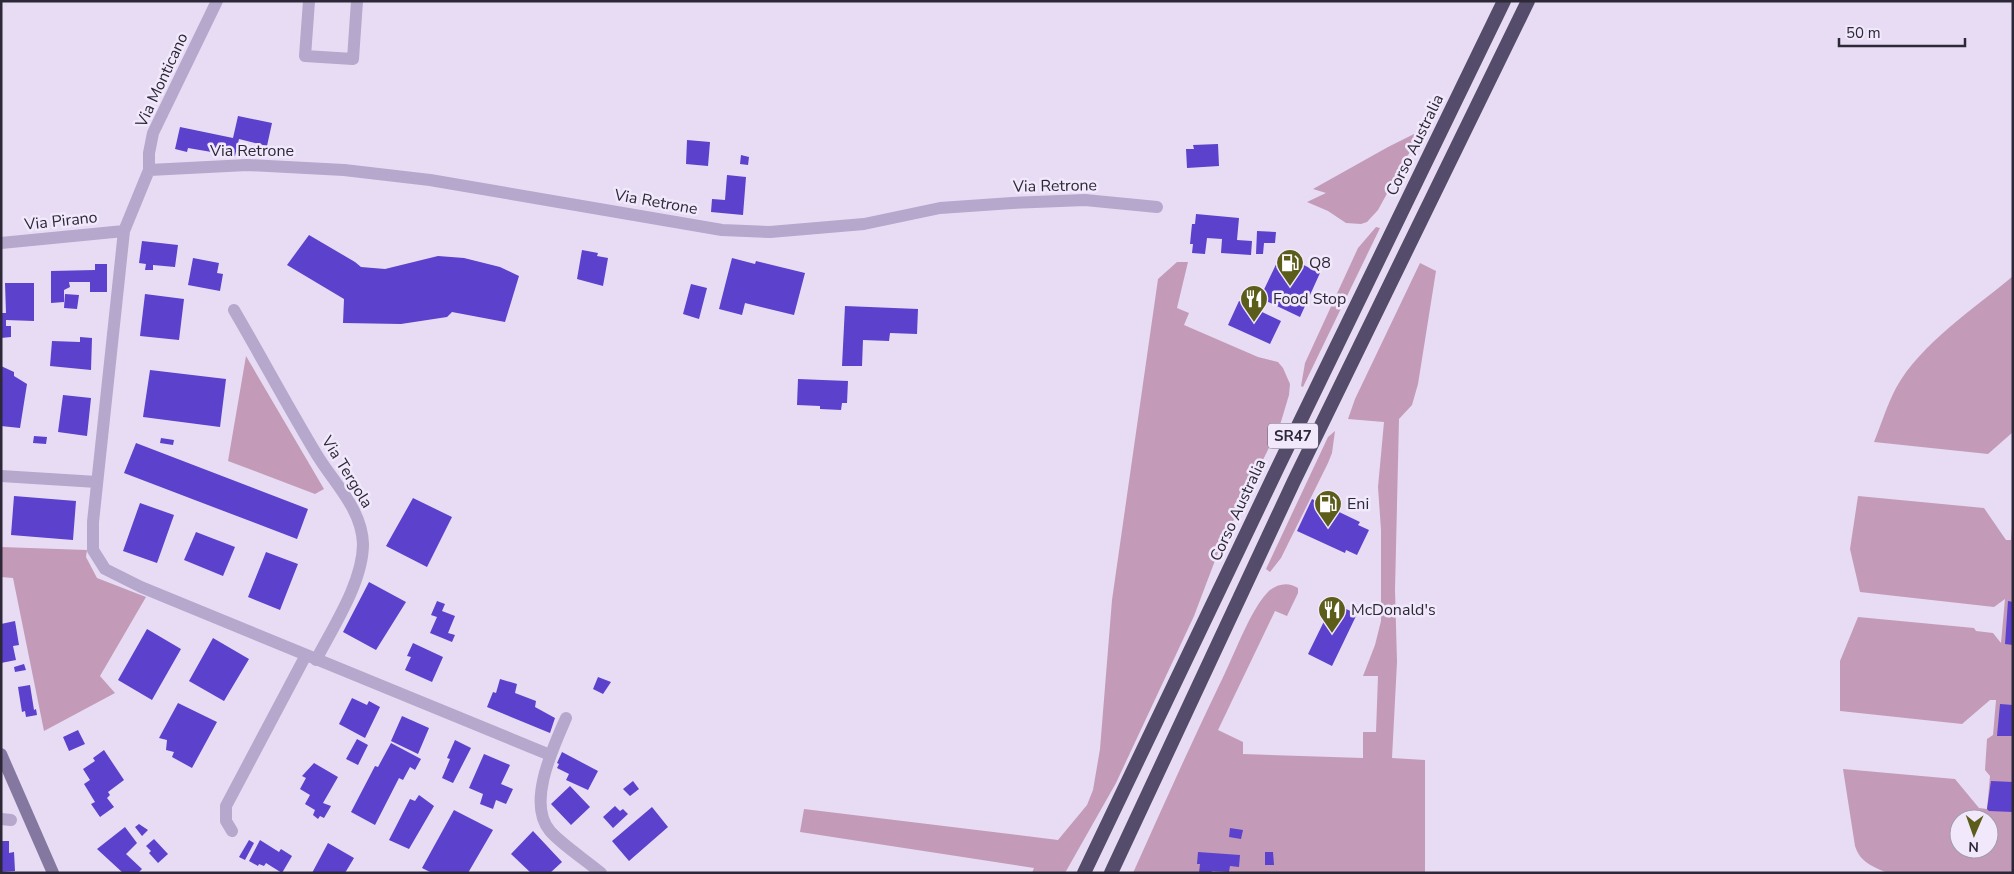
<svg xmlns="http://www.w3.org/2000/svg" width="2014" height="874" viewBox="0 0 2014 874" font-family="'Nunito Sans',sans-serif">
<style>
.green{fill:#c39bb8;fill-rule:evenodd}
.building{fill:#5b41cc}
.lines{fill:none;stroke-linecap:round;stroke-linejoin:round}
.minor{stroke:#b6a7cc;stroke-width:12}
.secondary{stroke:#8478a0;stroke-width:12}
.trunk{stroke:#544c6a;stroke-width:14}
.labels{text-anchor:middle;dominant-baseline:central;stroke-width:5;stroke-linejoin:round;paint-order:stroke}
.shield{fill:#f1e9fb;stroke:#676272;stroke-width:1}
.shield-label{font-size:15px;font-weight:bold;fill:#2c2838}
.street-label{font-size:16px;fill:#2c2838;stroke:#f1e9fb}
.poi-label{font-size:16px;fill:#2c2838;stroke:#f1e9fb;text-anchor:start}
</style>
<rect width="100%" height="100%" fill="#e7dcf3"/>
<!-- green -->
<path class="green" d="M1414 134 1419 135 1378 210 1367 222 1361 224 1346 223 1328 211 1307 202 1326 193 1313 189 1388 147Z
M1376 227 1380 228 1303 387 1301 386 1305 363 1346 274 1358 248Z
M1177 262H1188L1177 308 1189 313 1184 325 1258 357 1278 362 1283 368 1290 384 1289 395 1280 425 1219 550 1194 616 1116 783 1065 873H1032L1034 868 800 832 804 809 1058 840 1087 805 1093 790 1100 749 1112 600 1158 279Z
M1420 263 1436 271 1418 384 1412 405 1399 419 1395 590 1397 662 1392 758 1425 760V873H1133C1163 806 1193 739 1225 673 1235 652 1252 608 1267 593 1275 584 1288 581 1298 588V593L1287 616 1275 611 1218 730 1243 742V754L1363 758V732H1376L1378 676H1363L1375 645 1381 621V530L1378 487 1384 422 1348 419 1355 399Z
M2013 276V432L1988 454 1874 442C1881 425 1887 405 1896 388 1921 343 1974 309 2013 276Z
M246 356 324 489 315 494 228 461Z
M1335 431 1332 453 1328 463 1281 558 1270 572 1266 569 1328 437Z
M1858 496 1984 508 2006 540H2011L2013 516V873H1888C1873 867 1860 862 1855 846L1843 769 1955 779 1979 808 1987 809 1990 776 1985 770 1987 739 1993 735 1996 700H1990L1962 724 1840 711V661L1858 617 1974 628 1976 631 1993 633 2001 643 2005 599 1994 607 1860 592 1850 549ZM1959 819H1989V849H1959Z
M1 547 87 550 86 557 97 578 146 597 100 676 115 693 44 731 13 578 1 577Z"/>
<!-- building -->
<path class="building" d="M238 116 272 123 267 146 239 139 235 156 188 148 187 152 175 149 180 127 233 138Z
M687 140 710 142 708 166 686 164Z
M1218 144 1219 166 1187 168 1186 149H1194L1193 145Z
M741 155 749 157 748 165 740 164Z
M727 175 746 177 743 215 711 212 712 199 725 200Z
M1196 214 1239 218 1237 240 1252 241 1251 255 1221 253 1222 239 1207 238 1205 254 1192 253 1193 244H1190L1192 224H1195Z
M1257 231 1276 232 1275 243H1264L1263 254H1256Z
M309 235 355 262 361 267 385 269 438 256 464 258 500 267 519 276 505 322 452 312 447 317 401 324 343 323 344 299 287 265Z
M142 241 178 245 175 267 153 265V270H145L146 264 139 263Z
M582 250 598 253 597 256 608 258 603 286 577 279Z
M1281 254 1320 273 1300 317 1260 298Z
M193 258 219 263 217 273 223 274 220 291 188 285Z
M732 258 755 264 756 261 805 273 794 315 745 303 742 315 719 309Z
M95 264H107V292H90V282H69L70 287 64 290V302L51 303V271L95 270Z
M5 283H34V321L6 320V326H11V337L1 338V313H6Z
M691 284 707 288 699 319 683 314Z
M65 294 79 295 77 309 64 308Z
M145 294 184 299 179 340 140 336Z
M1239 301 1281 321 1270 344 1228 325Z
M845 306 918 309 917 334 890 333 889 341 863 340 862 366H842Z
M80 337 92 338 91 370 50 366 52 341 80 342Z
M1 366 14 372V376L27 384 20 428 1 426Z
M150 370 226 379 220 427 143 417Z
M798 379 848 381 847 403H842L841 410 820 409V406L797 405Z
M63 395 91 398 87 436 58 432Z
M34 436 47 437 46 444 33 443Z
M161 438 174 440 173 445 160 443Z
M136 443 308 509 297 539 124 473Z
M14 496 76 501 73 540 11 535Z
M413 498 452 517 427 567 386 546Z
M1312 499 1360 522 1358 525 1369 530 1357 555 1346 550 1345 553 1297 531Z
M140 503 174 515 157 563 123 551Z
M196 532 235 547 223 576 184 560Z
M266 552 298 564 280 610 248 597Z
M369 582 406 602 376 650 343 632Z
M437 601 445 604 442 611 455 616 448 633 455 635 452 642 430 633 437 617 431 615Z
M2008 601 2013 602V645L2005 644Z
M1333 603 1357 614 1332 666 1308 654Z
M15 621 19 645 13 646 16 660 1 663V624Z
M147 629 181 649 152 700 118 680Z
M213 638 249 659 224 701 189 681Z
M413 643 443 657 432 682 405 670 411 657 407 656Z
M24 664 26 670 15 672 14 667Z
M598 677 611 682 603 694 593 689Z
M500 679 517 684 515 693 536 701 535 707 555 718 550 733 487 707 493 692 496 693Z
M30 685 34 710 36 709 37 715 26 717 25 711 22 712 18 687Z
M352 698 367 705 369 701 380 707 365 738 339 724Z
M178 703 217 722 192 768 172 757 174 752 166 750 167 740 159 738Z
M2000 704 2013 705V736H1997Z
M402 716 429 728 418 754 391 741Z
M78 730 85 744 69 751 63 737Z
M357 739 368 745 358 765 346 759Z
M455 740 471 748 453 783 442 778 450 759 447 758Z
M391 743 421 759 415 770 410 767 403 780 399 778 375 825 351 812 375 766 378 767Z
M104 750 124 780 108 792 110 795 107 798 114 807 100 817 91 804 95 802 84 784 90 780 83 769 95 761 93 758Z
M562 752 598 771 588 790 566 780 569 774 557 768 559 764 557 763Z
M484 754 510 765 501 784 513 789 506 804 496 800 493 809 480 804 483 794 469 788Z
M314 763 338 777 323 803 331 806 324 818 320 816 318 819 313 815 315 810 305 804 310 795 300 789 306 778 302 776Z
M633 781 639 789 630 796 623 789Z
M1991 781 2013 782V812L1989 811 1987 809Z
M570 786 590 807 571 825 551 804Z
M419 795 434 806 409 849 389 840 410 799 415 801Z
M615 806 620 811 623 809 628 814 613 828 603 817Z
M652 807 668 827 629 861 612 841Z
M454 810 493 830 468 873H432L422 868Z
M139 824 148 830 142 836 135 827Z
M125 827 137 843 126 854 142 869 138 873H123L97 849Z
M1230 828 1243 830 1241 839 1229 837Z
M533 831 562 862 550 873H531L511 854Z
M154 839 168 854 158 863 149 853 151 851 146 846Z
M249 840 254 843 245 860 239 857Z
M260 840 279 852 281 849 292 856 282 873 266 863 264 866 259 864 258 866 249 861Z
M1 841H9V853L14 852 15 871 1 872Z
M328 843 354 858 345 873H312Z
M1198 852 1240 855 1239 867 1230 866 1229 872 1212 871 1211 873H1199L1200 864H1197Z
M1265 852H1273L1274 865H1265Z"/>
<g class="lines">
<!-- minor -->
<path class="minor" d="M217 1 153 133 149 153V170L124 231 93 522V550L105 569 141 587 550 755
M309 1 305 56 353 59 357 1
M149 170 247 165 344 170 430 180 722 230 770 232 864 224 940 208 1012 203 1085 200 1157 207
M1 243 124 231
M234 310C262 358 288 407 317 455 334 483 362 509 363 544 363 582 333 627 316 660
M1 476 97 482
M566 718C554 746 526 803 550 831 561 844 587 861 601 873
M1 819 11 820
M232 831 226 821V806L306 655"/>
<!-- secondary -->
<path class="secondary" d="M1 754 53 873"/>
<!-- trunk -->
<path class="trunk" d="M1084 873 1278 467 1504 1
M1111 873 1294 481 1528 1"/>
</g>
<!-- icons -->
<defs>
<symbol id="fuel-pin" viewBox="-11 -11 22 30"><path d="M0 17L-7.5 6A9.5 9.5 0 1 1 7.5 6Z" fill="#5c5c1b" stroke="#f1e9fb"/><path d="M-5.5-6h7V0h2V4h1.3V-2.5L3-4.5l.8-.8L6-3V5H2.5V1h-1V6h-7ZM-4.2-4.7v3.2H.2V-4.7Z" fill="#fff"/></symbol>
<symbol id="restaurant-pin" viewBox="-11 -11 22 30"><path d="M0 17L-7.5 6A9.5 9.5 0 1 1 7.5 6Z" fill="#5c5c1b" stroke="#f1e9fb"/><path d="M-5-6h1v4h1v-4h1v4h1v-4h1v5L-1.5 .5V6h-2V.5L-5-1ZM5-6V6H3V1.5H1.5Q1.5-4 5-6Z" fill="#fff"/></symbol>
</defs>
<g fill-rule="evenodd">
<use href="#fuel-pin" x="1274" y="247" width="32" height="43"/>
<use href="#restaurant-pin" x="1238" y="283" width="32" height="43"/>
<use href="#fuel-pin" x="1312" y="488" width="32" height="43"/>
<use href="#restaurant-pin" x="1316" y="594" width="32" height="43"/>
</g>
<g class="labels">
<!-- shield labels -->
<rect class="shield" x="1268" y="423.5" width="50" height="25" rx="4"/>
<g class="shield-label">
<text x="1293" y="436">SR47</text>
</g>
<!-- street labels -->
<g class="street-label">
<text transform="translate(162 80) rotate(-65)">Via Monticano</text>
<text transform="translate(1415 145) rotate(-64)">Corso Australia</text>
<text x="252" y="151">Via Retrone</text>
<text transform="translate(1055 186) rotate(-1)">Via Retrone</text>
<text transform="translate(656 202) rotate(10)">Via Retrone</text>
<text transform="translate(61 221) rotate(-6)">Via Pirano</text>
<text transform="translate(347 472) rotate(58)">Via Tergola</text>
<text transform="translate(1238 510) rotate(-65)">Corso Australia</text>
</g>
<!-- poi labels -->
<g class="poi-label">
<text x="1309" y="263">Q8</text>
<text x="1273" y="299">Food Stop</text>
<text x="1347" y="504">Eni</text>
<text x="1351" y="610">McDonald's</text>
</g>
</g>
<!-- border -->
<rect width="2014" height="874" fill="none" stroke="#2c2838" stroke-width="5"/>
<!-- north arrow -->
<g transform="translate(1974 834) rotate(182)"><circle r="24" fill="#f1e9fb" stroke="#a29cad"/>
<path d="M0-4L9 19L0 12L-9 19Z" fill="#5c5c1b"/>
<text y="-8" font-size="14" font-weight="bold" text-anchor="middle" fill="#2c2838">N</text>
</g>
<!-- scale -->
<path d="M1839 38v8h126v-8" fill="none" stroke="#2c2838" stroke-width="2.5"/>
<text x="1846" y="38" font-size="15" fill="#2c2838" stroke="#f1e9fb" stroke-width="4" paint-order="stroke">50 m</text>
</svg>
